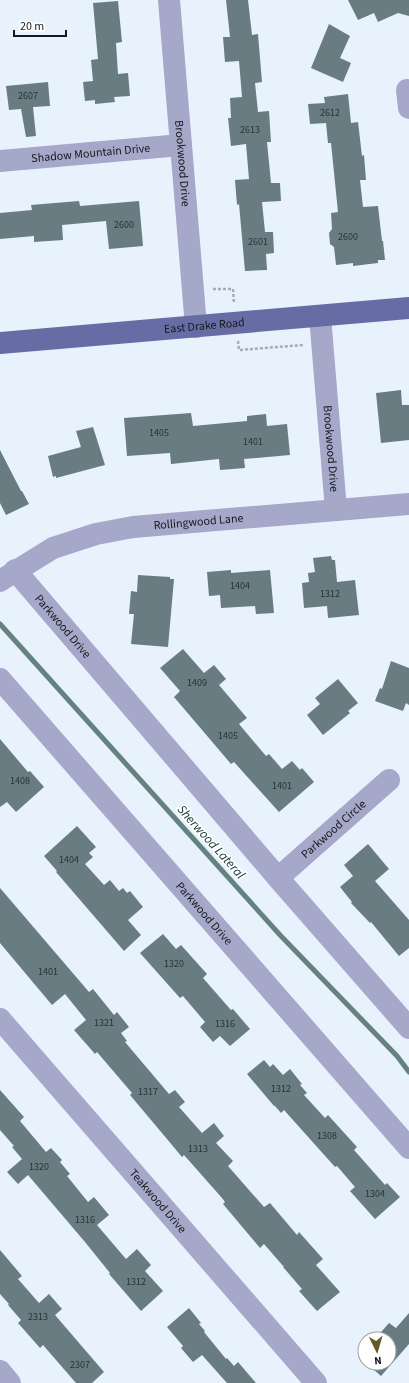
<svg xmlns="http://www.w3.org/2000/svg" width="409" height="1383" viewBox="0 0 409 1383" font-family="'Source Sans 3',sans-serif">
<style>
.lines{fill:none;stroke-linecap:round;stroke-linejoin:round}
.stream{stroke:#658180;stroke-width:5}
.building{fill:#697c82}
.path{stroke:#a4adb6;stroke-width:2.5;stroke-dasharray:3 2;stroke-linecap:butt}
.minor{stroke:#a5a8c8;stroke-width:22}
.major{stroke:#686ca4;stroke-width:22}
.labels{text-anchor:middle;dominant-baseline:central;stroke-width:3.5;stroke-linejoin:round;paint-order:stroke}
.number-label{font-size:10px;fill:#2a3237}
.street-label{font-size:12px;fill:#15191e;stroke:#fff}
.water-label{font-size:13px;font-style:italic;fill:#0e3533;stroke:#fff}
</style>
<rect width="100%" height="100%" fill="#e7f2fd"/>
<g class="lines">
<!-- stream -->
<path class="stream" d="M0 624 280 935 397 1056 409 1072"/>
</g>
<!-- building -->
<path class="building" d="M226 0H248L252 35 258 34 262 82 255 83 258 112 269 111 271 142H267L271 183H280L281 201 262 202 265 232H273L274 253 266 254 267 270 245 271 239 204 237 205 235 180 249 179 246 144 231 146 228 118H231L230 98 242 97 239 61 225 62 223 37H230Z
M348 0H409V16L398 13 378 22 374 13 358 20Z
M118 1 122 42 116 43 118 74 128 73 130 96 114 97 115 102 95 104V100L85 101 83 82 93 81 91 60 98 59 93 3Z
M329 24 350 36 340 58 351 63 343 82 311 68Z
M48 82 50 106 33 107 36 136 26 137 21 109 9 110 6 86Z
M348 94 351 123 358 122 362 156 364 155 366 180H360L363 207 378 206 382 241H383L385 260H378V263L353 266V263L336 265 334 247 330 244 329 233 332 229 331 213 338 212 331 143H328L326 123 310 124 308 104 325 103 324 97Z
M79 201 80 206 139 201 143 246 109 249 106 221 62 225 63 240 34 242V236L0 239V213L32 210 31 205Z
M401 390 402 405H409V440L381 443 376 393Z
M191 413 193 426 247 421V416L266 414 267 426 287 424 290 455 244 459 245 468 220 470 219 459 171 464 170 453 127 456 124 418Z
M93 427 105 465 56 478V476L53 477 48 456 81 447 76 431Z
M0 450 21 491H22L29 504 6 515 0 503Z
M331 556 332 560H335L337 582 355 580 359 615 328 618 327 606 304 608 302 583 309 582 308 573 315 572 313 558Z
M231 570V573L270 570 274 613 256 614 255 606 221 608 220 595 209 596 207 572Z
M138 575 170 577V579H174L168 647 131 644 134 614H129L131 591 137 592Z
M183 649 204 673 214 665 226 679 219 685 247 718 239 724 266 756 269 754 282 769 292 761 300 770 302 768 314 782 279 812 234 762 231 764 174 697 180 691 160 668Z
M391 661 409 668V705L406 703 403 711 375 701 380 688 382 689Z
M338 679 358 703 348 711 350 713 323 735 307 715 320 704 315 698Z
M0 739 28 772 30 771 44 787 16 812 7 802 0 807Z
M77 826 96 847 89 853 93 857 85 864 104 885 110 880 119 891 123 888 127 893 130 891 143 907 128 920 141 935 124 951 56 872 57 871 44 856Z
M368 844 389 869 375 881 409 920V948L399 956 371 922 370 923 351 903 352 902 340 887 353 876 344 865Z
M0 888 89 992 93 989 114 1015 117 1012 129 1027 121 1033 127 1041 125 1042 169 1094 175 1090 185 1102 179 1107 202 1133 214 1123 224 1136 216 1143 233 1161 228 1166 264 1207 270 1203 297 1235 299 1232 323 1259 316 1265 340 1292 317 1311 299 1291 302 1289 283 1267H284L264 1244 260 1248 223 1204 225 1202 222 1198 184 1155 182 1157 167 1139 130 1095 132 1093 97 1052 95 1054 74 1030 86 1020 65 994 52 1005 0 943Z
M163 934 176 949 181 945 207 974 203 978 231 1010 233 1009 250 1029 230 1046 220 1036 213 1042 200 1027 205 1022 183 996 180 998 140 953Z
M264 1060 270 1067 273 1064 283 1075 290 1069 302 1084 300 1085 307 1093 304 1095 325 1118 328 1115 357 1147 354 1150 385 1185 387 1183 400 1197 375 1219 350 1191 355 1187 337 1166 335 1167 284 1110 281 1113 275 1106H274L247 1074Z
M0 1090 24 1117 20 1121 46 1152 51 1148 62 1160 60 1162 70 1174 67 1176 88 1202 94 1197 109 1215 97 1225 126 1259 137 1249 151 1265 145 1271 163 1291 141 1311 109 1274 110 1273 85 1242 28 1175 18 1184 7 1172 22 1159 12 1147 14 1146 0 1130Z
M0 1250 22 1276 18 1279 39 1303 49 1294 62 1309 55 1315 104 1372 92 1383H76L43 1345 40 1348 18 1323 21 1320 8 1305 9 1304 0 1294Z
M189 1308 201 1323 199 1324 205 1331 204 1332 226 1359 227 1358 234 1366 238 1362 256 1383H227L202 1355 193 1362 181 1348 183 1346 167 1327Z
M409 1313V1344L381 1376 366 1363H389V1339H375L389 1323 396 1328Z
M365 1350V1362L359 1357Z"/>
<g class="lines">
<!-- path -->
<path class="path" d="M213 289H233L234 304
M238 341 239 350 303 345"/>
<!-- minor -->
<g class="minor">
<path id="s1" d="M169 0 196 327"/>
<path d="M407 90 409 108"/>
<path id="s2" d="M0 161 181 145"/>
<path id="s3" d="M320 316 336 510"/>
<path id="s4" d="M15 570 278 878 409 1028"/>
<path id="s5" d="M0 581 53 548 96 534 133 527 409 504"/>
<path id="s6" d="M0 679 409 1148"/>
<path id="s7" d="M278 878 389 780"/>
<path id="s8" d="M0 1019 316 1383"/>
<path d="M0 1371 10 1383"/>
</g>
<!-- major -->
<path class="major" id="s9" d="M0 343 409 308"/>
</g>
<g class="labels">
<!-- number labels -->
<g class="number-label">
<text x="28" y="96">2607</text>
<text x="330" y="113">2612</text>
<text x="250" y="130">2613</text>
<text x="124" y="225">2600</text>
<text x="348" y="237">2600</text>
<text x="258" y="242">2601</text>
<text x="159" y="433">1405</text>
<text x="253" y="442">1401</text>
<text x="240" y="586">1404</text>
<text x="330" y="594">1312</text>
<text x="197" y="683">1409</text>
<text x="228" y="736">1405</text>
<text x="20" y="781">1408</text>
<text x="282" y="786">1401</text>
<text x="69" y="860">1404</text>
<text x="174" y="964">1320</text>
<text x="48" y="972">1401</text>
<text x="104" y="1023">1321</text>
<text x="225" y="1024">1316</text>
<text x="281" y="1089">1312</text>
<text x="148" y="1092">1317</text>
<text x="327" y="1136">1308</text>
<text x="198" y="1149">1313</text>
<text x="39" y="1167">1320</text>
<text x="375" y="1194">1304</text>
<text x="85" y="1220">1316</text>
<text x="136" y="1282">1312</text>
<text x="38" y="1317">2313</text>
<text x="80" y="1365">2307</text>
</g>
<!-- street labels -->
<g class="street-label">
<text stroke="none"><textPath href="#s2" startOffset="91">Shadow Mountain Drive</textPath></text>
<text stroke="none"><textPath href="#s1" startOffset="164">Brookwood Drive</textPath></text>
<text stroke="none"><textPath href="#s9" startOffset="205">East Drake Road</textPath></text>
<text stroke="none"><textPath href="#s3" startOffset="133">Brookwood Drive</textPath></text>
<text stroke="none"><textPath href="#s5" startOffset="211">Rollingwood Lane</textPath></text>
<text stroke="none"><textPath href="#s4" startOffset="74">Parkwood Drive</textPath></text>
<text stroke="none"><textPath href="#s7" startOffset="74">Parkwood Circle</textPath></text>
<text stroke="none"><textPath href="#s6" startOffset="311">Parkwood Drive</textPath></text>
<text stroke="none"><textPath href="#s8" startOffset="241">Teakwood Drive</textPath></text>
</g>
<!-- water labels -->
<g class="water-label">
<text transform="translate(211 842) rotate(48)">Sherwood Lateral</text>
</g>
</g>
<!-- north arrow -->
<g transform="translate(377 1351) rotate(175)"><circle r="19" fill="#ffffff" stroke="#a1a3a5"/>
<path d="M0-3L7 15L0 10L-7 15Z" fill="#635926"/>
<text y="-6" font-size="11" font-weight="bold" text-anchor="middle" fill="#15191e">N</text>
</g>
<!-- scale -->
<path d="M14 30v6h52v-6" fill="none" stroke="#15191e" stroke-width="2"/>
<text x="20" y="30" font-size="12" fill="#15191e" stroke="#ffffff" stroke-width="3" paint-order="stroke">20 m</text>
</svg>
